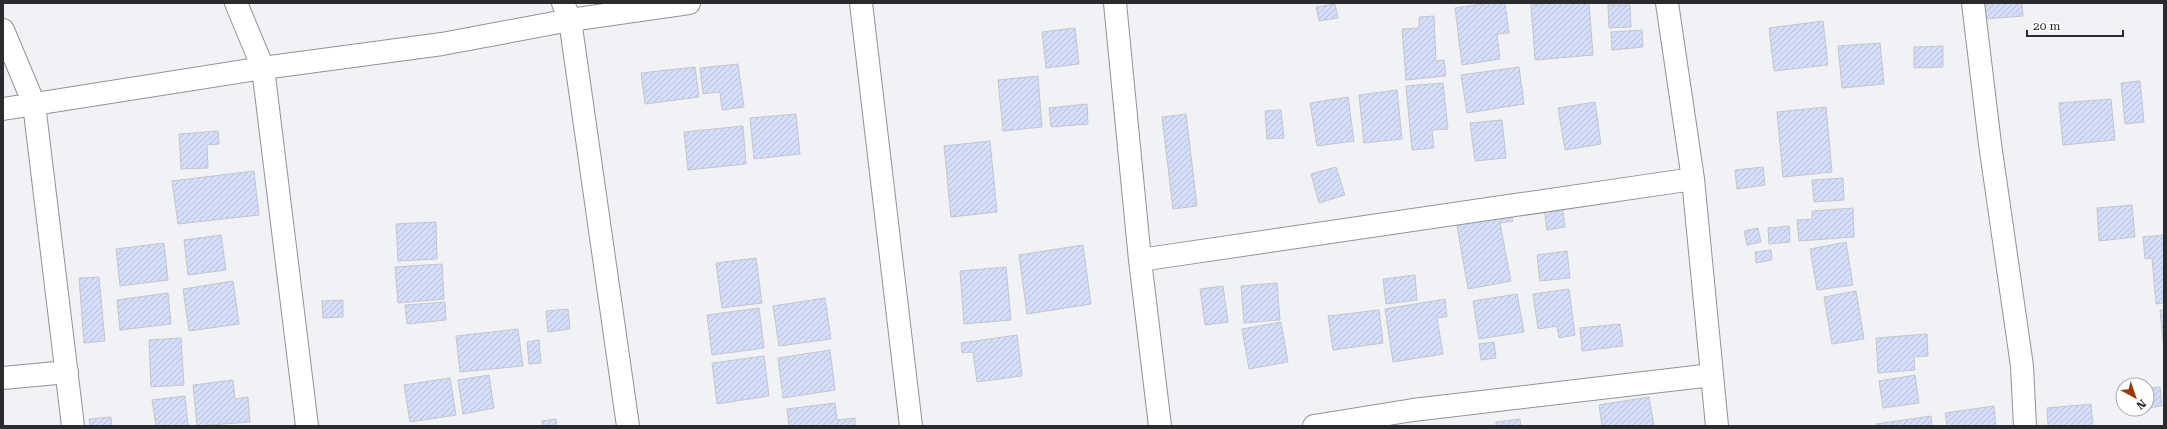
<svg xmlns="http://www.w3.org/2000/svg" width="2167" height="429" viewBox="0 0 2167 429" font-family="'Roboto Serif',serif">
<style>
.building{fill:url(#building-hatch);stroke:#c6c7cb}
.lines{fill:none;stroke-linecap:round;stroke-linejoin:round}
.minor-casing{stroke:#929397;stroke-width:24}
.minor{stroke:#fff;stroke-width:22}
</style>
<defs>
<pattern id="building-hatch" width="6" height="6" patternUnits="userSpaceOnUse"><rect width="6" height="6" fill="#d4ddfa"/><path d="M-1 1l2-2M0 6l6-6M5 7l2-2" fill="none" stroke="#b6bed6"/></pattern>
</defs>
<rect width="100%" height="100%" fill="#f0f2f6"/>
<!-- building -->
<path class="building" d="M1490 3H1505L1509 33 1497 34 1500 59 1462 65 1455 8Z
M1551 3H1589L1593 55 1535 60 1531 5Z
M1984 3H2022L2023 16 1985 19Z
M1335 4 1338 18 1319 21 1316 7Z
M1608 5H1630L1631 27 1609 28Z
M1434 16 1436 61 1444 60 1446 76 1406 80 1402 29 1419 28V17Z
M1823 21 1828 65 1774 71 1769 28Z
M1075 28 1079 64 1046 68 1042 32Z
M1642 30 1643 47 1612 50 1611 32Z
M1880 43 1884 84 1842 88 1838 46Z
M1943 46V67L1914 68V47Z
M738 64 744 107 722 110 720 92 703 94 700 68Z
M695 67 699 97 645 104 641 73Z
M1519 67 1524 104 1467 113 1461 75Z
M1038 76 1042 127 1003 131 998 80Z
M2140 81 2144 122 2125 124 2121 83Z
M1443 83 1448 129 1432 130 1434 148 1412 150 1406 86Z
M1397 90 1402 139 1364 143 1359 95Z
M1348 97 1354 141 1317 146 1310 103Z
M2111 99 2115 140 2063 145 2059 103Z
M1595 102 1601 144 1565 150 1558 108Z
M1087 104 1088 124 1051 127 1049 108Z
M1826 107 1832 172 1783 177 1777 112Z
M1281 110 1284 138 1267 139 1265 111Z
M796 114 800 154 754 159 750 118Z
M1186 114 1197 206 1173 209 1162 117Z
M1502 120 1506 158 1475 161 1470 123Z
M743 126 746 164 688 170 684 132Z
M218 131 219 144 207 145 208 168 181 169 179 134Z
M990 141 997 212 951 217 944 146Z
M1336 167 1345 195 1319 203 1311 174Z
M1763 167 1765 185 1737 189 1735 170Z
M254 171 259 215 178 224 172 181Z
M1843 178 1844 200 1814 202 1812 180Z
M1562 205 1565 227 1547 230 1544 208Z
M2132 205 2135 237 2099 241 2097 208Z
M1853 208 1854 237 1799 241 1797 220 1812 219V211Z
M1511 210 1513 221 1500 223 1511 281 1468 289 1456 220Z
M436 222 437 259 398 261 396 224Z
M1789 226 1790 242 1769 244 1768 228Z
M1758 228 1761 242 1747 245 1744 231Z
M221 235 226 270 188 275 184 240Z
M2164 235V303L2156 304 2152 258 2145 259 2143 237Z
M1846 242 1853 285 1817 290 1810 249Z
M164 243 168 280 120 286 116 249Z
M1083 245 1091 304 1027 314 1019 255Z
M1771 250 1772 260 1756 263 1755 252Z
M1567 251 1570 278 1540 281 1537 255Z
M756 258 762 303 722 308 716 263Z
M442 264 444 299 398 303 395 267Z
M1006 267 1011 320 964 324 960 271Z
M1415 275 1417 300 1386 304 1383 279Z
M99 277 105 341 84 343 79 278Z
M233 281 239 324 189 331 183 289Z
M1277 283 1280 320 1244 323 1241 286Z
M1223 286 1228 322 1205 325 1200 289Z
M1569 289 1575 335 1559 338 1557 326 1538 329 1533 294Z
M1856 291 1864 339 1832 344 1824 297Z
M168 293 171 324 120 330 117 300Z
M1517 294 1524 332 1479 339 1473 301Z
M825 298 831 339 779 346 773 306Z
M1445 299 1447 317 1437 318 1443 354 1393 362 1385 309Z
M343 300V317L323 318 322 301Z
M445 302 446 320 407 324 405 305Z
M759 308 764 348 712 355 707 315Z
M568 309 570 329 548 332 546 311Z
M1379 310 1383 343 1333 350 1328 316Z
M2160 310H2164V350Z
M1281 322 1288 362 1249 369 1242 329Z
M1620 324 1623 346 1582 351 1580 328Z
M518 329 523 366 460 372 456 336Z
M1927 334 1928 356 1914 357 1915 370 1878 373 1876 338Z
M1017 335 1022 376 977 382 973 352 962 353 961 343Z
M181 338 184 385 151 387 149 340Z
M539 340 541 363 529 364 527 342Z
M1494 342 1496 358 1481 360 1479 344Z
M830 350 835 390 783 398 778 358Z
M764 356 769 396 717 404 712 363Z
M489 375 494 408 463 414 458 380Z
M1915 375 1919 403 1883 408 1879 381Z
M450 378 456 415 410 422 404 385Z
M233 380 235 399 248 397 250 422 197 426 193 385Z
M2160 387 2162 406 2147 408V388Z
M185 396 188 426H156L152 400Z
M1649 397 1654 426H1602L1599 405Z
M835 403 837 420 855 418V426H789L787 409Z
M2091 404 2093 426H2048L2047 408Z
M1994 406 1996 426H1947L1945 413Z
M1931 416 1932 426H1877L1876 424Z
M111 417 112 426H90L89 419Z
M556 419 557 426H542V421Z
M1520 419 1521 426H1496V422Z"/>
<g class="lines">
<defs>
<path id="minor" d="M236 3 263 68 307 426
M563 3 570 20 689 3
M861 3 911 426
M1115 3 1140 260 1160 426
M1667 3 1693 179 1717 426
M1973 3 1990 144 2022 366 2025 426
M3 30 34 104 73 426
M3 109 263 68 442 44 570 20 628 426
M1140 260 1693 179
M3 378 67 372
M1314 426 1413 410 1712 375"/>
</defs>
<!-- minor casing -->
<use href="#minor" class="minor-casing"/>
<!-- minor -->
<use href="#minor" class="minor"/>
</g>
<!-- border -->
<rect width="2167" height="429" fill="none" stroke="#2a2b2c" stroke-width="8"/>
<!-- north arrow -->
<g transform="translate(2135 397) rotate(140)"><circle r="19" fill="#ffffff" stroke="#aaaaab"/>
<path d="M0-3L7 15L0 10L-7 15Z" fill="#9b3606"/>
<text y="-6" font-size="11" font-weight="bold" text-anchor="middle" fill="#2a2b2c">N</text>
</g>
<!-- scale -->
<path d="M2027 30v6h96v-6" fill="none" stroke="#2a2b2c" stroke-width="2"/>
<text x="2033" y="30" font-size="12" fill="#2a2b2c" stroke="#ffffff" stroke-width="3" paint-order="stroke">20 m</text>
</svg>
